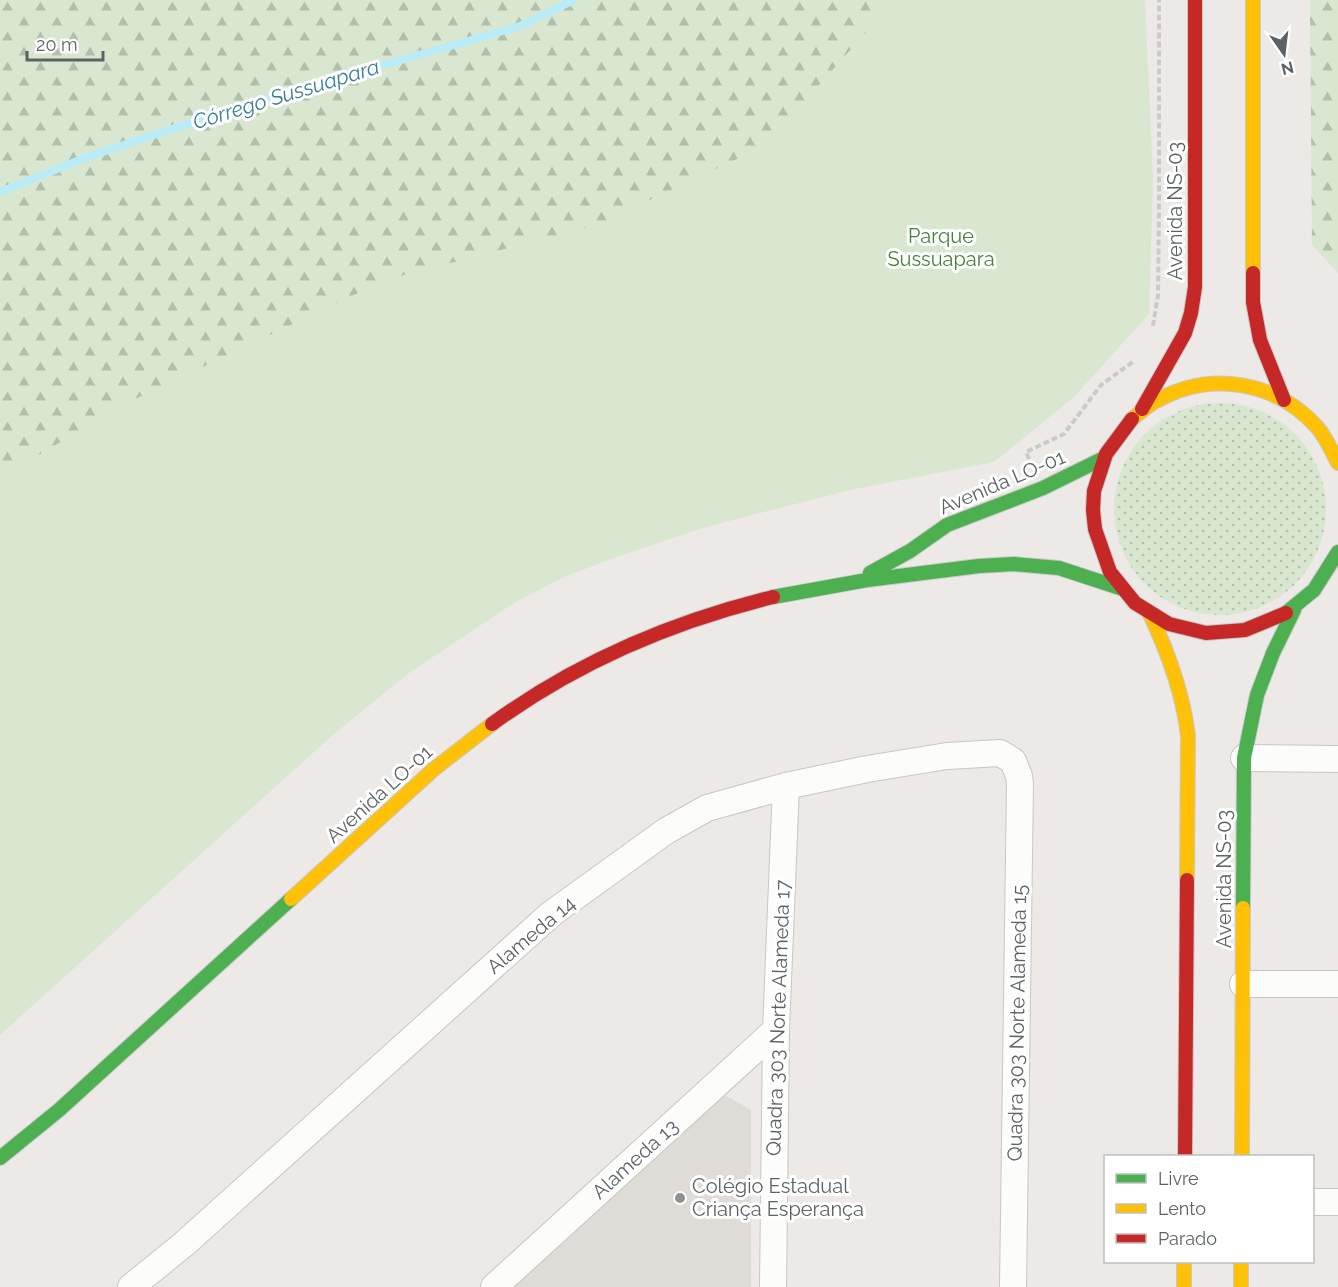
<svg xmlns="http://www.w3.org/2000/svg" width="1338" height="1287" viewBox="0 0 1338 1287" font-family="Raleway,sans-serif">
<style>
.education{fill:#dfdbd6}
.grass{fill:url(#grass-dots)}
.forest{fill:url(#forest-firs)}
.park{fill:#d9e7d1}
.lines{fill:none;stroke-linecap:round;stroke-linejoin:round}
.stream{stroke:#baecf7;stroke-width:8}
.street-casing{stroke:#c8c7c6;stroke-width:28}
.fast-casing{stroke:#c8c8c8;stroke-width:16}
.slow-casing{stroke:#c8c8c8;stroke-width:16}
.jam-casing{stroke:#c8c8c8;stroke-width:16}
.path{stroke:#c8ccc9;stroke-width:4;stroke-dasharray:6 3;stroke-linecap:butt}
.street{stroke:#fcfcfb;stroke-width:26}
.fast{stroke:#4caf50;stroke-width:14}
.slow{stroke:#ffc107;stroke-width:14}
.jam{stroke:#c62828;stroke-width:14}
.poi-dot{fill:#8e9192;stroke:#fff;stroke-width:2}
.labels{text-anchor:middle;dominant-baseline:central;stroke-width:6;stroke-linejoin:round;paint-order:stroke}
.street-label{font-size:20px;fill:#5c6264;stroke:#fff}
.park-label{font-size:20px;fill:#448335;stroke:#fff}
.poi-label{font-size:20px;fill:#5c6264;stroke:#fff;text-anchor:start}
.water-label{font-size:21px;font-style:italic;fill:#397e96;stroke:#fff}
</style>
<defs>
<pattern id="grass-dots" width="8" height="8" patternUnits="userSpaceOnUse" patternTransform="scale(1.5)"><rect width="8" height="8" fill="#d9e7d1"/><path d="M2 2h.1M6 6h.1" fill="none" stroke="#b3bfad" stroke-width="1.8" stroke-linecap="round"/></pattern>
<pattern id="forest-firs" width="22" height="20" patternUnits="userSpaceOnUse" patternTransform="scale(1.5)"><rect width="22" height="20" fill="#d9e7d1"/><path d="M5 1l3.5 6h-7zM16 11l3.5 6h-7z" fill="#b3bfad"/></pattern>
</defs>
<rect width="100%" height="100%" fill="#ece9e6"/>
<!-- education -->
<path class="education" d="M723 1094 751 1110V1287H511Z"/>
<!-- grass -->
<path class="grass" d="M1114 509a106 106 0 1 1 212 0a106 106 0 1 1-212 0Z"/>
<!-- forest -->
<path class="forest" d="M0 0H898L887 9 765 146 597 225 386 280 127 403 0 478Z
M1310 0H1338V273L1312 245Z"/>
<!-- park -->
<path class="park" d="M898 0H1145L1153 181 1149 314 1074 397 994 462 850 490 702 528 616 557 564 577 514 603 409 673 334 734 0 1035V478L127 403 386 280 597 225 765 146 887 9Z"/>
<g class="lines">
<!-- stream -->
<path class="stream" d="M0 192 87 157 260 100 520 26 574 0"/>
<defs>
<path id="street" d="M1244 758 1338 759
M1243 984H1338
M1312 1202H1338
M131 1287 184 1244 551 914 666 831 707 808 786 786 867 769 947 756 1000 753 1013 761 1019 776 1020 784 1013 1287
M494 1287 776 1030
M773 1287 776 1030 786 786"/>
<path id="fast" d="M870 573 910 551 947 525 1043 488 1104 458
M773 597 867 580 979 566 1014 564 1059 568 1123 589
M1286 613 1314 590 1338 552
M1243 908 1244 758 1257 695 1273 653 1294 610
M0 1158 59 1110 291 899"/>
<path id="slow" d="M1253 0V273
M1132 419C1140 413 1149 404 1158 400 1212 370 1276 382 1317 427 1326 437 1332 452 1338 463
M1149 612C1168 652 1183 692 1188 736L1187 880
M291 899 434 769 492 724
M1242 1156 1243 908
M1184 1262V1287
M1241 1262V1287"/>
<path id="jam" d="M1253 273V302L1260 340 1284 400
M1142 409 1185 333 1191 313 1195 287V0
M1132 419 1106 454 1094 491 1093 510 1095 529 1110 572 1135 603 1169 624 1206 633 1245 630 1286 613
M492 724C577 662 671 622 773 597
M1185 1156 1187 880"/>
</defs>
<!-- street casing -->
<use href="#street" class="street-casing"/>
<!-- fast casing -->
<use href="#fast" class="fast-casing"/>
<!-- slow casing -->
<use href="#slow" class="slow-casing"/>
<!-- jam casing -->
<use href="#jam" class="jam-casing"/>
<!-- path -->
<path class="path" d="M1153 326 1158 295 1159 212V0
M1029 459 1026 452 1064 434 1101 385 1134 361"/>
<!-- street -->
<use href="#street" class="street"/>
<!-- fast -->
<use href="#fast" class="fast"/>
<!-- slow -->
<use href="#slow" class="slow"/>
<!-- jam -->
<use href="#jam" class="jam"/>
</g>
<!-- markers -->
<circle class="poi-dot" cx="680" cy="1198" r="6"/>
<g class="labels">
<!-- street labels -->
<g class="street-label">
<text transform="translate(1175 211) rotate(-90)">Avenida NS-03</text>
<text transform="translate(1002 482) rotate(-23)">Avenida LO-01</text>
<text transform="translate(379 794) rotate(-42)">Avenida LO-01</text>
<text transform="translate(1224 879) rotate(-90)">Avenida NS-03</text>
<text transform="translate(531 935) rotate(-40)">Alameda 14</text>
<text transform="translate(778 1018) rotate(-88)">Quadra 303 Norte Alameda 17</text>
<text transform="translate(1017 1023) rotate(-89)">Quadra 303 Norte Alameda 15</text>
<text transform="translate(635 1159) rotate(-42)">Alameda 13</text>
</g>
<!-- park labels -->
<g class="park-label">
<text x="941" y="236">Parque<tspan x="941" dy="23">Sussuapara</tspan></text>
</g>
<!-- poi labels -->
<g class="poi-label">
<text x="692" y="1186">Colégio Estadual<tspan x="692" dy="23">Criança Esperança</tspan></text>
</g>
<!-- water labels -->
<g class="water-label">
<text transform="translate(286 94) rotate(-17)">Córrego Sussuapara</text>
</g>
</g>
<!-- legend -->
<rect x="1104" y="1155" width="210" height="108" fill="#ffffff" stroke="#bec0c1" stroke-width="1.5"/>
<rect x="1116" y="1174" width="30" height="9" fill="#4caf50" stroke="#bec0c1" stroke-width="1.5"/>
<text x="1158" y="1185" font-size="18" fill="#5c6264">Livre</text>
<rect x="1116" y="1204" width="30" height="9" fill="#ffc107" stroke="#bec0c1" stroke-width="1.5"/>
<text x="1158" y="1215" font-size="18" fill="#5c6264">Lento</text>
<rect x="1116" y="1234" width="30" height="9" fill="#c62828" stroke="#bec0c1" stroke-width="1.5"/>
<text x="1158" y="1245" font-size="18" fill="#5c6264">Parado</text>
<!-- north arrow -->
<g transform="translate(1284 54) rotate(166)" stroke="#ffffff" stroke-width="4.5" paint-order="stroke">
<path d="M0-4.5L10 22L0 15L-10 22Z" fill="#5c6264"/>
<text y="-9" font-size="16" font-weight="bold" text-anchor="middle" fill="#5c6264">N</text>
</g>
<!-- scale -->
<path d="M27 51v9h76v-9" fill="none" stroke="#5c6264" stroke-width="3"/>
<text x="36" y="51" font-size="18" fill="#5c6264" stroke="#ffffff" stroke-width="4.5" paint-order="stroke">20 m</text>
</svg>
